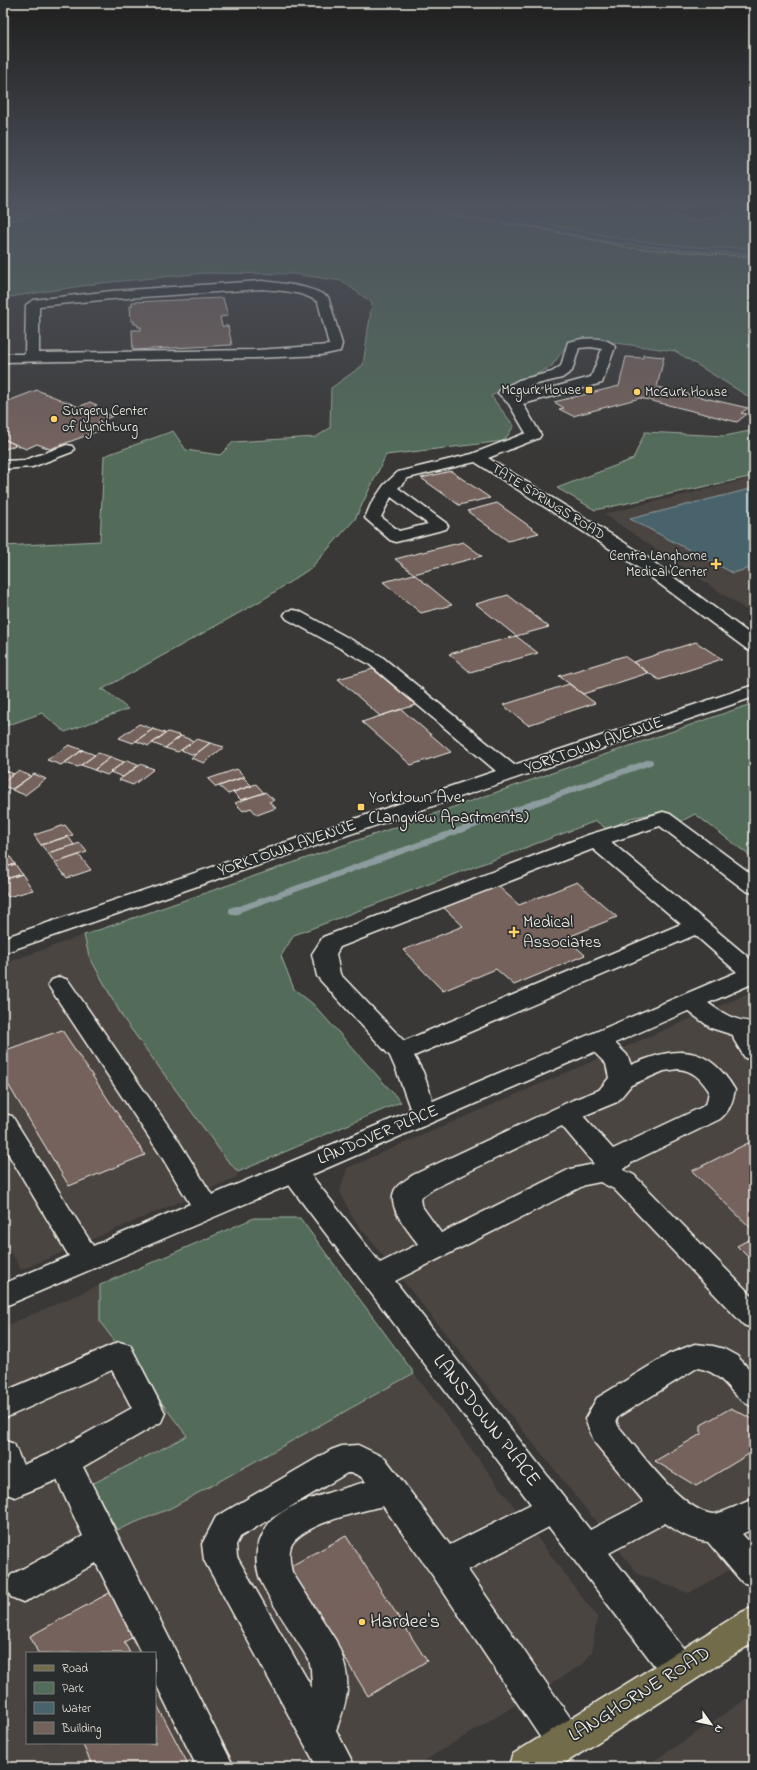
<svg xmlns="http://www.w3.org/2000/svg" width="757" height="1770" viewBox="0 0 757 1770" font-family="'Indie Flower',sans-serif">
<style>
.built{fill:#4b4542;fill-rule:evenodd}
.green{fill:#526c5a;stroke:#a3aea1}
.water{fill:#48636c;stroke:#8d9c9e}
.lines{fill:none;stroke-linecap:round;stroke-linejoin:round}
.stream-far2{stroke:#8d9c9e;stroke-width:4}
.stream-far1{stroke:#8d9c9e;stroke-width:6}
.stream{stroke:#8d9c9e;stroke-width:8}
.building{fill:#74625d;stroke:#f4f1e8}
.minor-casing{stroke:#f4f1e8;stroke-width:3}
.major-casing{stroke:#f4f1e8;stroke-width:3}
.path{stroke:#f4f1e8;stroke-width:1.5;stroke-dasharray:1.5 1.5;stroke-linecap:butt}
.minor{fill:#2a2d2e;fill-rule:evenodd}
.major{fill:#736c4b;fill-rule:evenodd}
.poi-dot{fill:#ffd166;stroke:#2a2d2e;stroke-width:1.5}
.labels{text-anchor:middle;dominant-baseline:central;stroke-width:3.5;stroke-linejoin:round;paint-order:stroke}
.far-poi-label{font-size:14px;fill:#f4f1e8;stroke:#2a2d2e;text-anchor:end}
.far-street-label{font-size:14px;fill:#f4f1e8;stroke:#2a2d2e}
.street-label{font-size:17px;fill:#f4f1e8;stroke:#2a2d2e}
.poi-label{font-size:17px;fill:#f4f1e8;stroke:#2a2d2e;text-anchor:start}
.near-street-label{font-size:20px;fill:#f4f1e8;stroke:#2a2d2e}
.near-poi-label{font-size:20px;fill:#f4f1e8;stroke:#2a2d2e;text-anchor:start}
</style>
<rect width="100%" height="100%" fill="#393837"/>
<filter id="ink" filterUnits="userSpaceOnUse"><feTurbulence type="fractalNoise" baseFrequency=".025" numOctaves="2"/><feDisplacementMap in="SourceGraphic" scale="8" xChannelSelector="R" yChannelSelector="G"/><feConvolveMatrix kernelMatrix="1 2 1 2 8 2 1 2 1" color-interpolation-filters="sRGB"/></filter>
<g filter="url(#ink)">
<!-- built -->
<path class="built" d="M754 478V615L604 514Z
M84 935 89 956 227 1160 238 1172 237 1177 21 1270 3 1238V964Z
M754 991V1556L689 1593 638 1574 352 1217 340 1191 347 1168Z
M100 1285V1322L187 1436 92 1484 171 1508 414 1373 597 1617 592 1652 583 1664 414 1767H3V1327ZM27 1653H155V1743H27Z
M754 1694V1767H644L678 1745Z"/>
<!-- green -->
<path class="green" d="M3 207H636L695 221 754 208V400L675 351 594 340 569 342 551 367 491 396 514 426 504 441 386 455 355 519 311 568 264 599 101 690H105L128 709 65 732 42 713 3 727V546L100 541 104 456 173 431 186 450 220 455 233 442 316 437 330 428 331 388 363 365 372 303 342 281 295 274 204 273 101 283 3 298Z
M754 430V476L595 510 557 488 633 459 645 432 725 436Z
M754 703V859L695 814 680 822 657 813 630 818 608 830 596 821 294 935 281 956 294 989 313 1004 401 1102 238 1172 227 1160 123 1018 89 956 84 935Z
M254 1218H300L414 1373 171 1508 117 1530 92 1484 187 1436 100 1322V1285Z"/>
<!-- water -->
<path class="water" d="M432 207H456L624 239C667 245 710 250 754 247V254L698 251 615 243 454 210Z
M754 488V567L733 573 630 519Z"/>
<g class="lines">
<!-- stream-far2 -->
<path class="stream-far2" d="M3 217 60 207"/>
<!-- stream-far1 -->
<path class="stream-far1" d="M234 911 650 762"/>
<!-- stream -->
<path class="stream" d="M233 911 237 910"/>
</g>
<!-- building -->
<path class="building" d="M668 207H693L677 210Z
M223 298 228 316 220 317 222 326H228L232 345 133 350 132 330H141V327H138L137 324H134V321H131L130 306H132V302Z
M643 355 664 357 657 387 748 408 741 413 747 414 737 422 640 398 573 416 559 409 564 408 554 402 619 386 626 357 643 358Z
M37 390 79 407 90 402 97 405 91 408 113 416 98 422 106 425 97 428 101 430 50 449 37 444 26 449 3 439V403Z
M3 440 4 439 16 445 3 450Z
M451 471 490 498 459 505 421 478Z
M497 503 539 533 508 541 467 511Z
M463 542 482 556 414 574 395 559Z
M414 574 452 605 421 613 383 582Z
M508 595 549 627 516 636 476 604Z
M516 636 538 653 470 672 449 654Z
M696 642 722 659 659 680 633 662Z
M624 656 648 673 583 694 559 676Z
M373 669 416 705 380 716 338 679Z
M569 684 595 703 528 725 503 705Z
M401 709 451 752 411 765 362 722Z
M139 724 153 729 133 743 119 738Z
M153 729 165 733 149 746 136 741Z
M168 732 181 736 165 748 152 743Z
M181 736 194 741 178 752 165 748Z
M197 739 210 743 194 755 181 750Z
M210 743 224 747 204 763 191 758Z
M69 745 83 750 61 765 47 760Z
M82 750 95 755 78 767 65 763Z
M98 753 111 757 94 770 81 765Z
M111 757 124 762 107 775 94 770Z
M127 760 140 765 123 777 110 772Z
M140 764 154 769 133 785 119 780Z
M237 769 245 777 216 787 208 779Z
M3 770 14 774 3 782Z
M18 771 31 776 12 789 3 786V782Z
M34 774 46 779 25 795 12 790Z
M243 777 252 786 228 794 219 786Z
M256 784 264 793 241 800 233 792Z
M265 792 274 800 269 802 276 808 257 815 251 808 243 811 235 803Z
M65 825 73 835 41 845 34 835Z
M68 836 74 845 48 853 41 845Z
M80 843 87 852 55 863 48 853Z
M9 855 15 864 3 868V857Z
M79 855 91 870 67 878 55 863Z
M15 864 22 874 3 880V868Z
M22 874 33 890 8 897 3 889V880Z
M577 882 617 917 566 938 585 955 514 985 496 969 443 991 403 950 463 926 443 907 498 886 519 905Z
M62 1030 145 1155 69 1186 3 1076V1051Z
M754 1140V1231L692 1171Z
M754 1237V1263L737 1246Z
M731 1408 754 1420V1451L696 1486 655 1461 701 1434V1425Z
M346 1536 427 1661 368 1696 289 1567Z
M111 1592 135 1636 124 1642 130 1653H38L30 1636Z
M155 1701 189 1766 93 1767 82 1743H155Z"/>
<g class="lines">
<defs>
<path id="minor" d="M262 281C285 284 308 285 328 297L342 344 340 351 321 355 257 358 3 362V354H25L26 305 33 300 112 291ZM262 289C282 291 302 291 318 302L329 345 257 350 39 353V306L112 299Z
M582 339C592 338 609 338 615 347L602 383 523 404 541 435 539 438 488 458 641 553 754 637V651L748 650 629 561 475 462 408 478 398 488 446 523 448 526 446 529 396 542 390 540 365 518 371 504 384 485 398 472 472 454 526 433 509 404 498 393 500 390 519 380 552 372 561 366 568 342ZM591 347 602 349 591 377 518 397 514 394 529 386 562 378 572 371 579 348ZM391 497 428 524 399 531 381 517Z
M67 445 72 446 74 449 72 452 32 467 3 469V461L25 460Z
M293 610 299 611 381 656 514 765 754 685V697L212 881 3 953V938L496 771 369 664 287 619 284 615 287 611Z
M663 812 670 814 754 876V893L746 891 660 826 611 842 754 962V983L708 1003C723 1014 735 1021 754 1022V1060L745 1058 734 1040 733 1035 711 1028 688 1011 615 1043 627 1055 631 1065C676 1045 708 1044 735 1090 732 1103 730 1110 720 1119L634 1161 623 1170 634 1175 754 1298V1329L744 1325 614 1189 600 1182 585 1185 395 1281 590 1530 644 1502 595 1443 585 1419 597 1398 669 1354 695 1344 713 1346 724 1349 737 1356 754 1374V1407C729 1398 726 1372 697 1368L619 1416 616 1420 618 1426C639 1450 683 1513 714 1514 721 1514 745 1502 754 1499V1528L742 1534 754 1547V1586L742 1582 708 1542C691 1540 680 1533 665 1523L609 1553 691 1658 697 1670 691 1682 679 1687 667 1682 549 1527 468 1570 578 1729 583 1742 578 1755 565 1760 552 1755 433 1576 383 1506C359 1512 306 1523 292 1544 288 1551 290 1564 292 1572L336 1641C352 1676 350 1695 336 1730L355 1767H317L204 1560 202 1544 216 1517 331 1450 342 1446 358 1445 385 1458 450 1545 531 1504 289 1185 3 1307V1284L69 1256 3 1145V1114L12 1116 93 1246 190 1204 160 1154 48 985 52 980 60 977 68 980 178 1140 212 1195 411 1111 397 1072 390 1056 321 981 317 976 312 954 323 937 588 835ZM593 849 681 924 404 1041 340 974 336 954 340 947ZM695 935 737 972 433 1101 423 1072 414 1056ZM594 1052 606 1064 609 1078 599 1090 573 1100 413 1175C408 1179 399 1183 396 1188 384 1205 409 1231 418 1244L380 1263 311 1175ZM678 1069C693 1070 701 1079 709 1091L707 1102 702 1107 613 1149 583 1116 617 1102 631 1085 664 1071ZM562 1126 594 1164 570 1169 441 1233 421 1205 420 1198 433 1189ZM347 1473C355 1473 361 1475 366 1482 340 1489 293 1501 273 1519 266 1525 263 1534 259 1543 255 1554 256 1567 260 1579 271 1604 294 1635 309 1660L311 1669 312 1688 237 1557 236 1545 240 1537Z
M119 1342 130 1345 165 1413 161 1422 83 1467 234 1767H197L155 1682V1653H141L96 1563 35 1597 23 1602 11 1597 6 1586 11 1575 83 1536 57 1480 15 1497 4 1493 3 1440 14 1444 23 1465 53 1452 132 1408 112 1370 3 1419V1392Z"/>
<path id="major" d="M754 1607V1642L559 1767H508L513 1754 742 1612Z"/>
</defs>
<!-- minor casing -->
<use href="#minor" class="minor-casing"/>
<!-- major casing -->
<use href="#major" class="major-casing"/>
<!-- path -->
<path class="path" d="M417 207 473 219 538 228 630 248 754 257
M3 222 75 207"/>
<!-- minor -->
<use href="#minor" class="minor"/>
<!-- major -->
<use href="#major" class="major"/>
</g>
</g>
<!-- sky -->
<linearGradient id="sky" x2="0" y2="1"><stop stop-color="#1f1f1e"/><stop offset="0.45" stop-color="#4e535e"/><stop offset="1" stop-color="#4e535e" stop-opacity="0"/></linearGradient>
<rect width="757" height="455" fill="url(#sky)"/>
<!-- markers -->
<g class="poi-dot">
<rect x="585" y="386" width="8" height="8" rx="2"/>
<circle cx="637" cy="392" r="4"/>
<circle cx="54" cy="419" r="4"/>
<path d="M714 558h4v4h4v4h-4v4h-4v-4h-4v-4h4z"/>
<rect x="357" y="803" width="8" height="8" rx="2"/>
<path d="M512 926h4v4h4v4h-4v4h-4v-4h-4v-4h4z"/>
<circle cx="362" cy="1622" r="4"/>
</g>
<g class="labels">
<!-- far-poi labels -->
<g class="far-poi-label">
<text x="581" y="390">Mcgurk House</text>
<text x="645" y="392" text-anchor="start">McGurk House</text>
<text x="62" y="411" text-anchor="start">Surgery Center<tspan x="62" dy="16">of Lynchburg</tspan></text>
<text x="707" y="556">Centra Langhorne<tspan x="707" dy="16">Medical Center</tspan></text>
</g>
<!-- far-street labels -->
<g class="far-street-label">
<text transform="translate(548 502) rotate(32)">TATE SPRINGS ROAD</text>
</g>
<!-- street labels -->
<g class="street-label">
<text transform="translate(594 745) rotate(-19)">YORKTOWN AVENUE</text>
<text transform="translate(287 848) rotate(-19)">YORKTOWN AVENUE</text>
<text transform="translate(378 1135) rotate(-23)">LANDOVER PLACE</text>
</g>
<!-- poi labels -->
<g class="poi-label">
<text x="369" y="797">Yorktown Ave.<tspan x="369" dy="20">(Langview Apartments)</tspan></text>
<text x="523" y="922">Medical<tspan x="523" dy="20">Associates</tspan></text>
</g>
<!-- near-street labels -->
<g class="near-street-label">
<text transform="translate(486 1421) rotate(52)">LANSDOWN PLACE</text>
<text transform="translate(640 1695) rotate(-32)">LANGHORNE ROAD</text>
</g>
<!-- near-poi labels -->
<g class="near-poi-label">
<text x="370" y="1622">Hardee's</text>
</g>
</g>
<!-- margin -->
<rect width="757" height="1770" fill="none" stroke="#2a2d2e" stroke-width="16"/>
<rect x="8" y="8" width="741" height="1754" fill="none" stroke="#f4f1e8" stroke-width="1.5" filter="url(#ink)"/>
<!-- legend -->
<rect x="26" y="1652" width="130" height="92" fill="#2a2d2e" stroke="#7b7b78"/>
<rect x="34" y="1665" width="20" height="6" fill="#736c4b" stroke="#7b7b78"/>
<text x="62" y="1672" font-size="12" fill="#f4f1e8">Road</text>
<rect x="34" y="1682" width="20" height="12" fill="#526c5a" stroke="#7b7b78"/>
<text x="62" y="1692" font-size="12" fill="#f4f1e8">Park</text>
<rect x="34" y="1702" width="20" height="12" fill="#48636c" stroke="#7b7b78"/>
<text x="62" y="1712" font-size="12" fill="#f4f1e8">Water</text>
<rect x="34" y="1722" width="20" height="12" fill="#74625d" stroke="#7b7b78"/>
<text x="62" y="1732" font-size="12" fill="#f4f1e8">Building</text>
<!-- north arrow -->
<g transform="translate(711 1724) rotate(123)" stroke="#2a2d2e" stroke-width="3" paint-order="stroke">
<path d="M0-3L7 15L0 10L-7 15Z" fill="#f4f1e8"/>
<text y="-6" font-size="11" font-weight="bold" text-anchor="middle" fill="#f4f1e8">N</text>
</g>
</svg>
